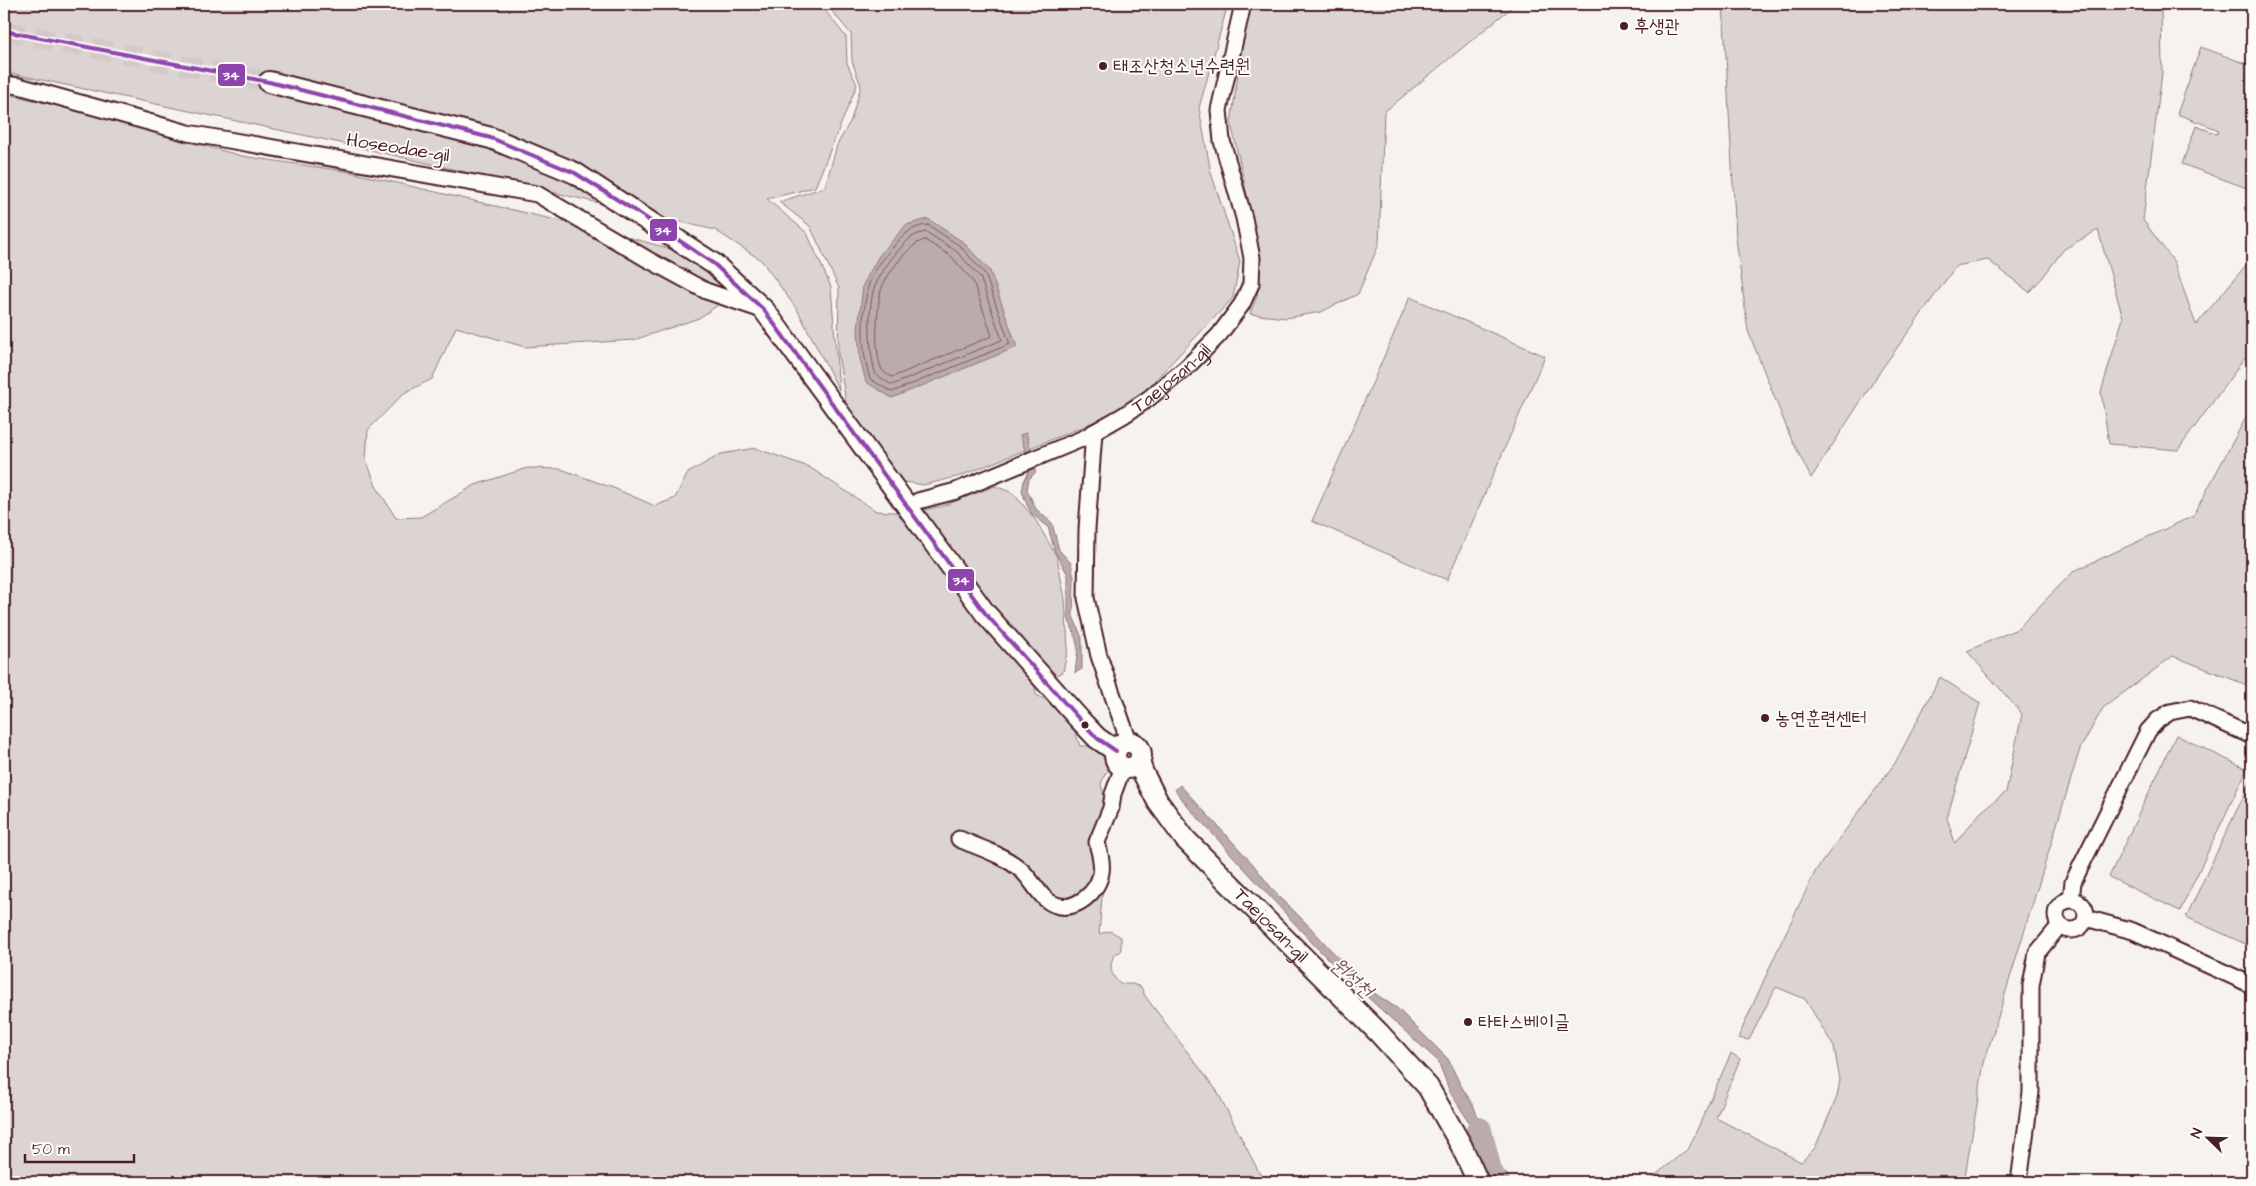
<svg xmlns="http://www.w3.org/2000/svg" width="2256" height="1186" viewBox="0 0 2256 1186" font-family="'Architects Daughter','Poor Story',sans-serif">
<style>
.green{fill:#dcd4d2;stroke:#937a7e}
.water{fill:#bbabac;stroke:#8e7378}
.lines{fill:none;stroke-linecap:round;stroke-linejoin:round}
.shore{stroke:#77575f;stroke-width:1}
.river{stroke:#bbabac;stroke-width:26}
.tertiary-tunnel{stroke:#d4c9c8;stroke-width:20;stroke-dasharray:20 10;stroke-linecap:butt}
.minor-casing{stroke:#4a1f2b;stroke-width:19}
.tertiary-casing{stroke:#4a1f2b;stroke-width:24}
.minor{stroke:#fdfcf7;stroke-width:15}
.tertiary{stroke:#fdfcf7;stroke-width:20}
.bus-1-casing{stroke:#fdfcf7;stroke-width:8}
.bus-1{stroke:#8e44ad;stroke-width:4}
.poi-dot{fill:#4a1f2b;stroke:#fdfcf7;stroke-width:2}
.labels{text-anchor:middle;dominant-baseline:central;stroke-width:4;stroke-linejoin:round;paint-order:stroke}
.poi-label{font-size:19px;fill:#4a1f2b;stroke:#fdfcf7;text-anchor:start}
.street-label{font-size:19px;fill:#4a1f2b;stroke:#fdfcf7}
.water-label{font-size:20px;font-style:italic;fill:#725058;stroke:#fdfcf7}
.line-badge{stroke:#fdfcf7;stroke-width:2}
.badge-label{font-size:14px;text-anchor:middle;font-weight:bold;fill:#fff}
</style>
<rect width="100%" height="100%" fill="#f6f3ef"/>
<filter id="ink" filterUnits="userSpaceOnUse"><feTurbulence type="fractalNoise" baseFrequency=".02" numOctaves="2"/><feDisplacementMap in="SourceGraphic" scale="10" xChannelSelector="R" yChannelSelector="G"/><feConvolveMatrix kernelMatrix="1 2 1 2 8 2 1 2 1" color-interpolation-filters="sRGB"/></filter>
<g filter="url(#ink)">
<!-- green -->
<path class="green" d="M4 4H820L846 37 847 63 857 85 815 187 767 199 807 233 831 287 839 390 798 311 761 260 715 230 336 142 4 72Z
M826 4H1228L1199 108 1211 173 1240 261 1233 298 1136 400 1085 426 960 476 924 485 887 479 857 457 849 422 838 354 839 288 810 226 779 202 825 187 837 145 851 120 861 86 852 61 851 34Z
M1251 4H1516L1384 112 1379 244 1358 294 1321 312 1286 318 1250 314 1257 296 1260 254 1231 123 1244 32Z
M1723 4H2161L2162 73 2143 220 2174 262 2196 325 2252 258V352L2244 359 2178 450 2109 444 2101 392 2123 318 2098 230 2064 249 2043 277 2029 292 1988 260 1956 266 1881 370 1811 478 1790 436 1748 331 1736 238Z
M2201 47 2252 66V190L2182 164 2196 126 2217 134 2219 130 2177 114Z
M4 93 58 106 242 156 350 172 620 235 704 258 728 276 721 303 699 318 634 340 525 347 456 327 432 379 404 393 368 430 366 459 376 486 396 518 421 517 475 485 527 468 561 469 616 489 655 506 675 498 688 473 721 454 755 448 809 467 876 511 909 513 943 506 995 486 1013 493 1035 519 1057 557 1065 599 1068 648 1063 672 1035 685 1036 695 1056 704 1066 706 1080 746H1093L1115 765 1105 774 1101 784 1105 801 1103 885 1099 934 1110 931 1121 937V951L1114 955C1109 967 1110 974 1120 984H1132L1141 987 1145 996 1217 1091 1264 1182H4Z
M1410 297 1545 356 1447 580 1312 521Z
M2252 406V687L2173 656 2103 708 2080 749 1984 1063 1964 1182H1647L1689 1148 1731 1053 1740 1059 1716 1118 1801 1162 1815 1148 1837 1097 1840 1080 1834 1047 1805 999 1776 987 1749 1040 1738 1038 1777 951 1816 870 1895 763 1940 677 1980 703 1947 818 1955 843 1981 812 2006 792 2022 714 1967 651 2017 629 2074 571 2193 516Z
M2176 735 2247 769 2180 911 2109 877Z
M2252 778V947L2186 917Z"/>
<!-- water -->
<path class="water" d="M928 219 963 242 990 271 1017 347 892 398 866 382 860 359 858 330 863 285 878 257 906 225Z
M1026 433 1036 467 1035 473 1029 479 1027 490 1036 509 1052 523 1059 550 1071 563 1074 577 1073 616 1082 638V669L1075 673 1078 649 1075 635 1068 618V575L1055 552 1048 527 1032 514 1027 505 1022 491 1024 481 1031 468 1020 435Z
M1180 785 1252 863 1274 891 1311 928 1330 949 1377 995 1398 1009 1448 1059 1460 1084 1473 1105 1495 1158 1510 1182H1494L1489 1177V1166L1469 1122 1450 1092 1438 1061 1354 985 1316 947 1189 808 1175 790Z"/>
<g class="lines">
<!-- shore -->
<path class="shore" d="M928 225 960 246 985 274 1010 344 892 392 870 379C861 351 861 316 868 288 871 272 884 258 894 246 904 234 912 226 928 225Z
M926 232 956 251 980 277 1002 340 892 385 876 375C869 355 867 305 875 286 881 273 889 261 898 251 907 240 913 234 926 232Z
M925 240 951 256 973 281 992 336 892 377C889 376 885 373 883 371 873 358 877 305 881 290 886 275 910 242 925 240Z"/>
<!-- river -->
<path class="river" d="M1479 1130 1490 1175 1497 1182"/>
<!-- tertiary-tunnel -->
<path class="tertiary-tunnel" d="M4 31 269 82"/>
<defs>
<g id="minor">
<path d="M4 84 19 86 188 133 537 194 647 259 706 291 759 309"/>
<path d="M1094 432 1087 529 1086 598 1099 656 1129 742"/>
<path id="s1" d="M918 501 956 491 1084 438 1124 415 1148 399 1187 367 1219 335 1242 304 1251 284 1252 258 1244 218 1222 141 1219 110 1243 4"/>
<path d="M959 839C980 848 1004 855 1021 870 1034 881 1040 900 1056 905 1076 912 1099 891 1101 872 1103 861 1099 853 1097 842L1111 808 1113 794 1123 767"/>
<path d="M2071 899 2073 882 2148 731 2158 720 2170 712 2190 708 2252 736"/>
<circle cx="2071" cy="915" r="15"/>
<path d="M2086 918 2133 931 2252 985"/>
<path d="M2019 1182 2031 1092V985L2037 953 2060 925"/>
</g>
<g id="tertiary">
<path d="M269 82 491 138 575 173 714 264 764 310 985 613 1080 720 1097 738 1116 751"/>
<circle cx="1128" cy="755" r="13"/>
<path id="s2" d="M1139 762 1143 773 1158 802 1185 839 1379 1033 1428 1087 1461 1145 1478 1182"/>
</g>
</defs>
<!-- minor casing -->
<use href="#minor" class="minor-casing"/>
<!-- tertiary casing -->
<use href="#tertiary" class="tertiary-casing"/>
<!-- minor -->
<use href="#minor" class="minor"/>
<!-- tertiary -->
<use href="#tertiary" class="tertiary"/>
<defs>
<path id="bus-1" d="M4 31 269 82 491 138 575 173 640 214 714 264 764 310 985 613 1080 720 1097 738 1116 751"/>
</defs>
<!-- bus-1 casing -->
<use href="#bus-1" class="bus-1-casing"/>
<!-- bus-1 -->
<use href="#bus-1" class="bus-1"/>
</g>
</g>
<!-- markers -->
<g class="poi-dot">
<circle cx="1624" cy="26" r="5"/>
<circle cx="1103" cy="66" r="5"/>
<circle cx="1765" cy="718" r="5"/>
<circle cx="1085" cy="725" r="4.5"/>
<circle cx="1468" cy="1022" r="5"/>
</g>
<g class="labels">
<!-- poi labels -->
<g class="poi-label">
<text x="1634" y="26">후생관</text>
<text x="1113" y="66">태조산청소년수련원</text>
<text x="1775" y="718">농연훈련센터</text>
<text x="1478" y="1022">타타스베이글</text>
</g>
<!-- street labels -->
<g class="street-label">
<text transform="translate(398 148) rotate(9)">Hoseodae-gil</text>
<text stroke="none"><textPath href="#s1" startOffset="284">Taejosan-gil</textPath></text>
<text stroke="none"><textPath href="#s2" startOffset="212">Taejosan-gil</textPath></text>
</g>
<!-- water labels -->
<g class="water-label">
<text transform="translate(1352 978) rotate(42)">원성천</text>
</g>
</g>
<g class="line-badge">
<rect x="217" y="63" width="29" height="24" rx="5" fill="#8e44ad"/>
<rect x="649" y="218" width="29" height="24" rx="5" fill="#8e44ad"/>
<rect x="947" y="568" width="28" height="24" rx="5" fill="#8e44ad"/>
</g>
<g class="badge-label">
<text x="231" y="80">34</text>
<text x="663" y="235">34</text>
<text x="961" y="585">34</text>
</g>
<!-- margin -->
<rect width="2256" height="1186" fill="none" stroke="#fdfcf7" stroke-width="20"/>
<rect x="10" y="10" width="2236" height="1166" fill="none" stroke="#4a1f2b" stroke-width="2" filter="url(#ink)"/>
<!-- north arrow -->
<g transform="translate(2208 1138) rotate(293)" stroke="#fdfcf7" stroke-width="4" paint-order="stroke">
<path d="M0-4L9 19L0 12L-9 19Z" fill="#4a1f2b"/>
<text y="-8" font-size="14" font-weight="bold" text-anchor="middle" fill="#4a1f2b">N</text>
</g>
<!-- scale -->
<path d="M25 1154v8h109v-8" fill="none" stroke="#4a1f2b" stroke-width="2.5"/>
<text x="32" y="1154" font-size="15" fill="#4a1f2b" stroke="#fdfcf7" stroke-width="4" paint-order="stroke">50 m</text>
</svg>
